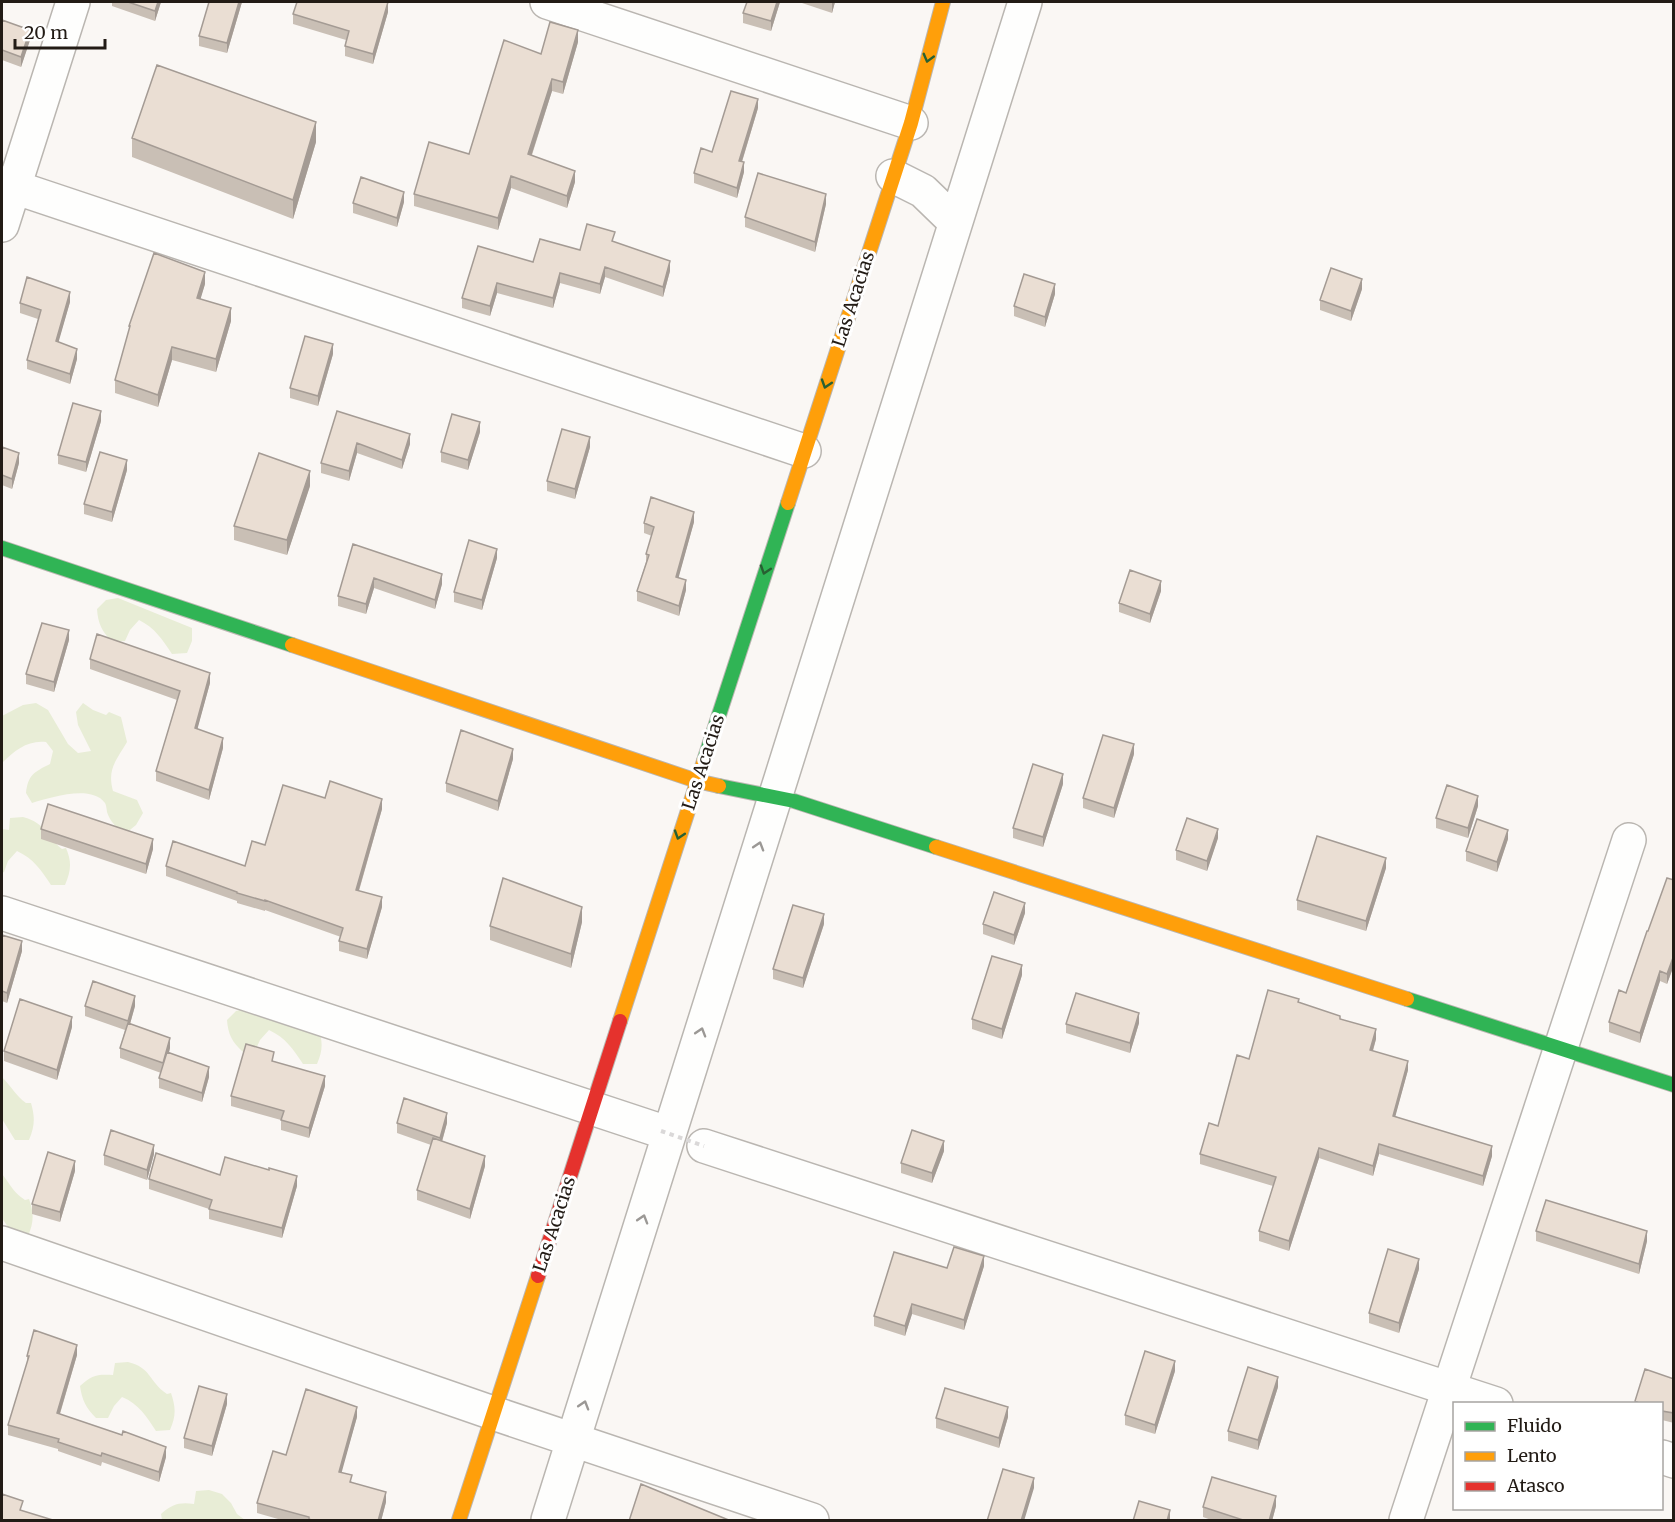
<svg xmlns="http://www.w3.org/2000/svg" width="1675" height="1522" viewBox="0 0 1675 1522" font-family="Merriweather,serif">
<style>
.green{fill:#e8edd6}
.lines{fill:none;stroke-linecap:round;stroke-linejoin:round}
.street-casing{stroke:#bab6b1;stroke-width:36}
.fast-casing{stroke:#bab6b1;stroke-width:16}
.slow-casing{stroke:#bab6b1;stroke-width:16}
.jam-casing{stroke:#bab6b1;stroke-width:16}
.street{stroke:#fefefd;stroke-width:33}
.fast{stroke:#30b455;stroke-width:14}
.slow{stroke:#ff9f0a;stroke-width:14}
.jam{stroke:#e5322d;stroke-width:14}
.path-bridge{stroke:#dad8d8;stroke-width:4;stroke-dasharray:4.5 4.5;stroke-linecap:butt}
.wall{fill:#c9bfb5}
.shaded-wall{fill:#a49b94}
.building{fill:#eaded3;stroke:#a49b94;stroke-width:1.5}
.oneway{stroke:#286032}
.oneway2{stroke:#9b9895}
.labels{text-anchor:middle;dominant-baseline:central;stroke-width:6;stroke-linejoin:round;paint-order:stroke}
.street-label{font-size:18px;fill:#221b15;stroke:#fff}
</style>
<rect width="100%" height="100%" fill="#faf7f4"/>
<!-- green -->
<path class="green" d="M118 598 192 628V641L187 653 172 654C162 639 155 628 139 620L130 630 125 641 112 642C102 631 98 624 97 609L106 600Z
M36 703 48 710 68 744 78 753 91 751 78 725 76 712 83 703 93 710 106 715 109 712 121 717 127 742C116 761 107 769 113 791L137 800 143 813 136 825 125 834C117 828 110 822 107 812 107 811 106 804 105 803 91 784 50 798 32 803L26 793C28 775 34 772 50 764L53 751 46 742C28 740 15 750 2 763V716L23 705Z
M23 817C47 824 45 835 62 849L66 848C72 862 71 871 65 885H51C41 870 34 859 17 851L8 861 4 872 2 873V829L9 830 10 818Z
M248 1008 318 1027C323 1042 323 1050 317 1064H303C293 1049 286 1038 269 1030L260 1040 255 1051 243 1052C232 1042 228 1034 227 1020L236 1011Z
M2 1077C11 1086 16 1096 26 1103H31C35 1117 35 1126 29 1140H15L2 1119Z
M2 1174C11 1185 12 1191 25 1200L29 1199C34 1213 34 1222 28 1236H14L2 1218Z
M128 1362C152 1368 148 1381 167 1394L171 1393C176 1408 176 1416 170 1430L156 1431C146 1416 139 1404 122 1397L114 1406 108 1418H96C86 1408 82 1400 80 1386 92 1375 97 1374 113 1375L115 1363Z
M209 1490 222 1494 231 1503 237 1514 245 1520H162L161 1514C172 1504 180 1502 194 1504L196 1491Z"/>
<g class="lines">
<defs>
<path id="street" d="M547 2 911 123
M893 176 923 191 955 222
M2 183 804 451
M2 225 73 2
M2 913 661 1131
M704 1146 1496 1404
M2 1243 493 1413 812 1520
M1662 1457 1674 1461
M548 1520 1025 2
M1406 1520 1629 840"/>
<path id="fast" d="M2 548 292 645
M704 761 788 503
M719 786 794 801 936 847
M1407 999 1674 1085"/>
<path id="slow" d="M788 503 911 123 943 2
M292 645 697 781 719 786
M936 847 1407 999
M620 1021 704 761
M459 1520 538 1276"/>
<path id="jam" d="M538 1276 620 1021"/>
</defs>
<!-- street casing -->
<use href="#street" class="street-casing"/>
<!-- fast casing -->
<use href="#fast" class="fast-casing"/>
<!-- slow casing -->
<use href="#slow" class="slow-casing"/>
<!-- jam casing -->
<use href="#jam" class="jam-casing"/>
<!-- street -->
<use href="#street" class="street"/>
<!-- fast -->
<use href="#fast" class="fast"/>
<!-- slow -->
<use href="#slow" class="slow"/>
<!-- jam -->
<use href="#jam" class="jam"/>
<!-- path-bridge -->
<path class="path-bridge" d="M661 1131 704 1146"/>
</g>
<!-- wall -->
<path class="wall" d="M112 2H161L155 21 112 6Z
M242 2 227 53 199 46V36Z
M780 2 771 31 743 23V13Z
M799 2H835L832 13Z
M388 12 373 64 345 56V46L346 40 293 24V14Z
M2 20 30 40 21 67 2 60Z
M578 42 563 94 552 91 532 155 575 182 567 208 511 188 498 230 414 206V194L469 154 541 54Z
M758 108 742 162 744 172 737 198 694 183V173L712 152Z
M132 138 316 142 293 219 132 157Z
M404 202 397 227 353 213V203Z
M826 204 815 252 745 227V217Z
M615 242 670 271 663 297 605 277 600 294 560 283 553 308 497 293 490 316 462 308V298L533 262Z
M205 284 200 299 231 321 216 372 172 360 158 407 115 393V380L129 330V326Z
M1362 289 1351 321 1320 310V300Z
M1055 294 1045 327 1014 316V306Z
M70 302 58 342 77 359 70 384 27 369V360L38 319 20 313V303Z
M333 354 318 406 290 398V388Z
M337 411 410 444 402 469 357 453 349 481 321 473V463Z
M101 421 86 472 58 464V455Z
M480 432 468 470 441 462V452Z
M2 447 19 463 12 489 2 485Z
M590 447 575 499 547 491V481Z
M127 470 112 522 84 514V504Z
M310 486 287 555 234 540V526Z
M694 522 678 578 686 590 679 616 637 601V591L646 562V554L652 536 644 533V523Z
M353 544 442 584 435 609 374 588 366 614 338 606V596Z
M497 558 482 610 454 602V592Z
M1161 591 1150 623 1119 612V603Z
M69 640 54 692 26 684V674Z
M90 659 210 683 197 729 223 748 209 800 156 781V771L177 700 90 669Z
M1134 754 1114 818 1083 808V798Z
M513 759 498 811 446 792V783Z
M1063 784 1043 847 1013 838V828Z
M325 798 382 809 359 891 382 907 367 959 339 951V941L341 937 265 910V911L237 903V901L166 876V866H245L265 845Z
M1478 806 1468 838 1436 828V818Z
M41 829 153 849 146 874 41 839Z
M1218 838 1207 871 1176 860V850Z
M1508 839 1497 872 1466 861V851Z
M1386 868 1366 931 1297 910V900Z
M1674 880V965L1667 984 1660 981 1640 1043 1609 1032V1022L1626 993 1648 931Z
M1025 913 1014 945 983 934V924Z
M582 922 571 968 490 940V926Z
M824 924 803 988 773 979V969Z
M2 935 22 951 7 1003 2 1001Z
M1022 975 1002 1039 972 1029V1019Z
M1299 1003 1340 1019 1376 1039 1373 1051 1408 1070 1395 1116 1492 1156 1483 1186 1379 1154 1373 1176 1319 1158 1289 1251 1259 1241V1231L1273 1186 1200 1164V1154Z
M85 1006H135L130 1024 170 1048 169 1053 209 1077 202 1102 159 1088V1078L161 1073 120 1058V1048L125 1030 85 1016Z
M1139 1023 1130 1053 1066 1033V1024Z
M72 1027 57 1080 4 1061V1051Z
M274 1061 325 1086 309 1138 281 1130V1120L231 1106V1096Z
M397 1123H447L442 1142 485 1166 470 1219 417 1200V1190L431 1145 397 1133Z
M944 1151 932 1183 901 1173V1163Z
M154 1154 147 1180 104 1165V1155Z
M75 1171 60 1222 32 1214V1204Z
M220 1175 297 1186 282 1238 209 1219V1209L149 1189V1179Z
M1536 1231 1647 1241 1639 1274 1536 1241Z
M984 1266 964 1330 912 1314 905 1336 874 1326V1316L947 1268Z
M1419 1269 1399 1333 1369 1323V1313Z
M77 1355 60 1414 166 1457 159 1482 102 1462 101 1466 58 1451V1449L8 1435V1425L27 1364V1356Z
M1175 1371 1155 1434 1125 1425V1415Z
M1674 1379V1423L1662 1420V1404H1635V1401Z
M1278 1387 1258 1450 1228 1441V1431Z
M227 1404 212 1456 184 1448V1438Z
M357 1417 341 1472 352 1482 386 1502 381 1521H285L257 1513V1503L286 1455Z
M1008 1417 999 1448 936 1428V1418Z
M1276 1506 1272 1521H1214L1203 1517V1507Z"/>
<!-- shaded-wall -->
<path class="shaded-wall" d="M158 2H161L155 21V11Z
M239 2H242L227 53V43Z
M388 2V12L373 64V54Z
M777 2H780L771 31V21Z
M832 2H835L832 13Z
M30 30V40L21 67V57Z
M578 30V42L563 94V82Z
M552 79V91L528 166V154Z
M758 99V108L739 171V161Z
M316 122V142L293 219V200Z
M744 162V172L737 198V188Z
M575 171V182L567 208V196Z
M511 176V188L498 230V218Z
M404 192V202L397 227V218Z
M826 194V204L815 252V242Z
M670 261V271L663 297V287Z
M605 267V277L600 294V284Z
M205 272V284L197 311V298Z
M560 273V283L553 308V298Z
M1362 279V289L1351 321V311Z
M497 283V293L490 316V306Z
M1055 284V294L1045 327V317Z
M70 292V302L56 351V341Z
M231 308V321L216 372V359Z
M333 344V354L318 406V396Z
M172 347V360L158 407V395Z
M77 349V359L70 384V374Z
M101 411V421L86 472V462Z
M480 422V432L468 470V460Z
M410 434V444L402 469V460Z
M590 437V447L575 499V489Z
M357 443V453L349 481V471Z
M19 453V463L12 489V479Z
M127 460V470L112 522V512Z
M310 471V486L287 555V540Z
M694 512V522L676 587V577Z
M497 549V558L482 610V600Z
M442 574V584L435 609V600Z
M374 578V588L366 614V604Z
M686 580V590L679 616V606Z
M1161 581V591L1150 623V614Z
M69 630V640L54 692V682Z
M210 673V683L195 738V728Z
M223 738V748L209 800V790Z
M1134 744V754L1114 818V808Z
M513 749V759L498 811V801Z
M1063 774V784L1043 847V837Z
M1478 796V806L1468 838V828Z
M382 799V809L356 900V890Z
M1218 829V838L1207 871V861Z
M1508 830V839L1497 872V862Z
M153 839V849L146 874V864Z
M1386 858V868L1366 931V921Z
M382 897V907L367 959V949Z
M1025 903V913L1014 945V935Z
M582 907V922L571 968V954Z
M824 914V924L803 988V978Z
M22 941V951L7 1003V993Z
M1674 955V965L1667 984V974Z
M1022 965V975L1002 1039V1029Z
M1660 971V981L1640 1043V1033Z
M135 996V1006L128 1031V1021Z
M1139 1013V1023L1130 1053V1043Z
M72 1017V1027L57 1080V1070Z
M1376 1029V1039L1370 1060V1050Z
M170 1038V1048L163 1073V1063Z
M1408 1061V1070L1393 1125V1116Z
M209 1067V1077L202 1102V1093Z
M325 1076V1086L309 1138V1128Z
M447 1113V1123L440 1148V1138Z
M944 1141V1151L932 1183V1173Z
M1379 1144V1154L1373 1176V1166Z
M154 1145V1154L147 1180V1170Z
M1492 1146V1156L1483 1186V1176Z
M1319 1148V1158L1289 1251V1241Z
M485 1156V1166L470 1219V1209Z
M75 1161V1171L60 1222V1212Z
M297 1176V1186L282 1238V1228Z
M1647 1231V1241L1639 1274V1264Z
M984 1256V1266L964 1330V1320Z
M1419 1259V1269L1399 1333V1323Z
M912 1304V1314L905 1336V1326Z
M77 1345V1355L57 1423V1413Z
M1175 1361V1371L1155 1434V1425Z
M1278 1377V1387L1258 1450V1440Z
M227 1394V1404L212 1456V1446Z
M357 1407V1417L339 1482V1472Z
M1008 1407V1417L999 1448V1438Z
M166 1447V1457L159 1482V1472Z
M1034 1478V1488L1024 1521H1021Z
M386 1492V1502L381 1521H378Z
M1276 1496V1506L1272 1521H1269Z
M1170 1510V1521H1167Z"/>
<!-- building -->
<path class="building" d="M128 2H158L155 11Z
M209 2H239L227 43 199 36Z
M297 2H388L373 54 345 46 349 31 293 14Z
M747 2H777L771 21 743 13Z
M2 20 30 30 21 57 2 50Z
M550 22 578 30 563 82 552 79 528 154 575 171 567 196 511 176 498 218 414 194 429 142 469 154 504 40 541 54Z
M157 65 316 122 293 200 132 138Z
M731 91 758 99 739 161 744 162 737 188 694 173 701 148 712 152Z
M758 173 826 194 815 242 745 217Z
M361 177 404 192 397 218 353 203Z
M587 224 615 232 612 241 670 261 663 287 605 267 600 284 560 273 553 298 497 283 490 306 462 298 478 246 533 262 540 239 580 250Z
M154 253 205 272 197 298 231 308 216 359 172 347 158 395 115 380 130 326H129Z
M1331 268 1362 279 1351 311 1320 300Z
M1024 274 1055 284 1045 317 1014 306Z
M27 277 70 292 56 341 77 349 70 374 27 360 41 310 20 303Z
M305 336 333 344 318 396 290 388Z
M73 403 101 411 86 462 58 455Z
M337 411 410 434 402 460 357 443 349 471 321 463Z
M452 414 480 422 468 460 441 452Z
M562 429 590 437 575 489 547 481Z
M2 447 19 453 12 479 2 475Z
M100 452 127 460 112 512 84 504Z
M259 453 310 471 287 540 234 526Z
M651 497 694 512 676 577 686 580 679 606 637 591 649 555 646 554 654 527 644 523Z
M469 540 497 549 482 600 454 592Z
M353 544 442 574 435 600 374 578 366 604 338 596Z
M1130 570 1161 581 1150 614 1119 603Z
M42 623 69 630 54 682 26 674Z
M97 634 210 673 195 728 223 738 209 790 156 771 180 691 90 659Z
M461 730 513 749 498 801 446 783Z
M1103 735 1134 744 1114 808 1083 798Z
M1033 764 1063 774 1043 837 1013 828Z
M330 781 382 799 356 890 382 897 367 949 339 941 343 928 265 900V901L237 893V892L166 866 173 841 245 866 252 841 265 845 283 785 325 798Z
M1447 785 1478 796 1468 828 1436 818Z
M48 804 153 839 146 864 41 829Z
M1187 818 1218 829 1207 861 1176 850Z
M1477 819 1508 830 1497 862 1466 851Z
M1317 836 1386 858 1366 921 1297 900Z
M503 878 582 907 571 954 490 926Z
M1667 878 1674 880V955L1667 974 1660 971 1640 1033 1609 1022 1619 990 1626 993 1647 931H1648Z
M994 892 1025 903 1014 935 983 924Z
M793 905 824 914 803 978 773 969Z
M2 935 22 941 7 993 2 991Z
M992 956 1022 965 1002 1029 972 1019Z
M93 981 135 996 128 1021 85 1006Z
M1268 990 1299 999 1298 1002 1340 1016V1019L1376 1029 1370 1050 1408 1061 1393 1116 1492 1146 1483 1176 1379 1144 1373 1166 1319 1148 1289 1241 1259 1231 1276 1177 1200 1154 1209 1123 1218 1126 1237 1055 1249 1059Z
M1076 993 1139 1013 1130 1043 1066 1024Z
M20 999 72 1017 57 1070 4 1051Z
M128 1023 170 1038 163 1063 120 1048Z
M246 1044 274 1052 272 1061 325 1076 309 1128 281 1120 284 1111 231 1096Z
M167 1052 209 1067 202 1093 159 1078Z
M404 1098 447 1113 440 1138 397 1123Z
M111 1130 154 1145 147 1170 104 1155Z
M912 1130 944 1141 932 1173 901 1163Z
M433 1138 485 1156 470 1209 417 1190Z
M48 1152 75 1161 60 1212 32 1204Z
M156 1153 220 1175 225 1157 269 1170V1168L297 1176 282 1228 209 1209 212 1200 149 1179Z
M1546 1200 1647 1231 1639 1264 1536 1231Z
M954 1247 984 1256 964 1320 912 1304 905 1326 874 1316 894 1252 947 1268Z
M1388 1249 1419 1259 1399 1323 1369 1313Z
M34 1330 77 1345 57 1413 122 1435 123 1431 166 1447 159 1472 102 1453 101 1456 58 1442 59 1439 8 1425 29 1356H27Z
M1145 1351 1175 1361 1155 1425 1125 1415Z
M1248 1367 1278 1377 1258 1440 1228 1431Z
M1645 1369 1674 1379V1413L1662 1411V1404H1641L1635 1401Z
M199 1386 227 1394 212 1446 184 1438Z
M945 1388 1008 1407 999 1438 936 1418Z
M306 1389 357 1407 339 1472 352 1475 350 1482 386 1492 378 1521H313L309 1519V1517L257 1503 273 1451 286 1455Z
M1003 1469 1034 1478 1021 1521H987Z
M1212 1477 1276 1496 1269 1521H1246L1203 1507Z
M641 1484 731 1521H629Z
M2 1494 23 1501 20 1510 56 1521H2Z
M1139 1501 1170 1510 1167 1521H1133Z"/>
<!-- one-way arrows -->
<defs><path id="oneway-chevron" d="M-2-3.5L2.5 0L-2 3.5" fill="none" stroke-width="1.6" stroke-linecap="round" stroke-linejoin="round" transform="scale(1.5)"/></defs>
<g class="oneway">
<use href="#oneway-chevron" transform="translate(928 58) rotate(105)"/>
<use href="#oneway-chevron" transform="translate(826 384) rotate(108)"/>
<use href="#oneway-chevron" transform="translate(765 570) rotate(108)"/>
<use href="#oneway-chevron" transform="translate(679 835) rotate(108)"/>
</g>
<g class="oneway2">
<use href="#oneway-chevron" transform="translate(759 846) rotate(-73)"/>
<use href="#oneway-chevron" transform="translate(701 1032) rotate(-73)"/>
<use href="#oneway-chevron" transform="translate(643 1219) rotate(-73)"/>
<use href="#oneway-chevron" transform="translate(584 1405) rotate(-73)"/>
</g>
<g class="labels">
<!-- street labels -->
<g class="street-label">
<text transform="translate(853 299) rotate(-72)">Las Acacias</text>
<text transform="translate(703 762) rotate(-72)">Las Acacias</text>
<text transform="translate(554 1224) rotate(-72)">Las Acacias</text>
</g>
</g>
<!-- border -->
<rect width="1675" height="1522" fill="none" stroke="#221b15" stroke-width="6"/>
<!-- legend -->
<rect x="1453" y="1402" width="210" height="108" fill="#ffffff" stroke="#a7a4a1" stroke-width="1.5"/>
<rect x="1465" y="1422" width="30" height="9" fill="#30b455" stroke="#a7a4a1" stroke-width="1.5"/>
<text x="1507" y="1432" font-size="18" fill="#221b15">Fluido</text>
<rect x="1465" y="1452" width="30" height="9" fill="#ff9f0a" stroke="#a7a4a1" stroke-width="1.5"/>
<text x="1507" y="1462" font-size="18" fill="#221b15">Lento</text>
<rect x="1465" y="1482" width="30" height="9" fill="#e5322d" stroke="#a7a4a1" stroke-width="1.5"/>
<text x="1507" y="1492" font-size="18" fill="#221b15">Atasco</text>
<!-- scale -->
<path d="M15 39v9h90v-9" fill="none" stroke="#221b15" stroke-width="3"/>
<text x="24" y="39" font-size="18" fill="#221b15" stroke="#ffffff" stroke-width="4.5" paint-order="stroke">20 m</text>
</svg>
